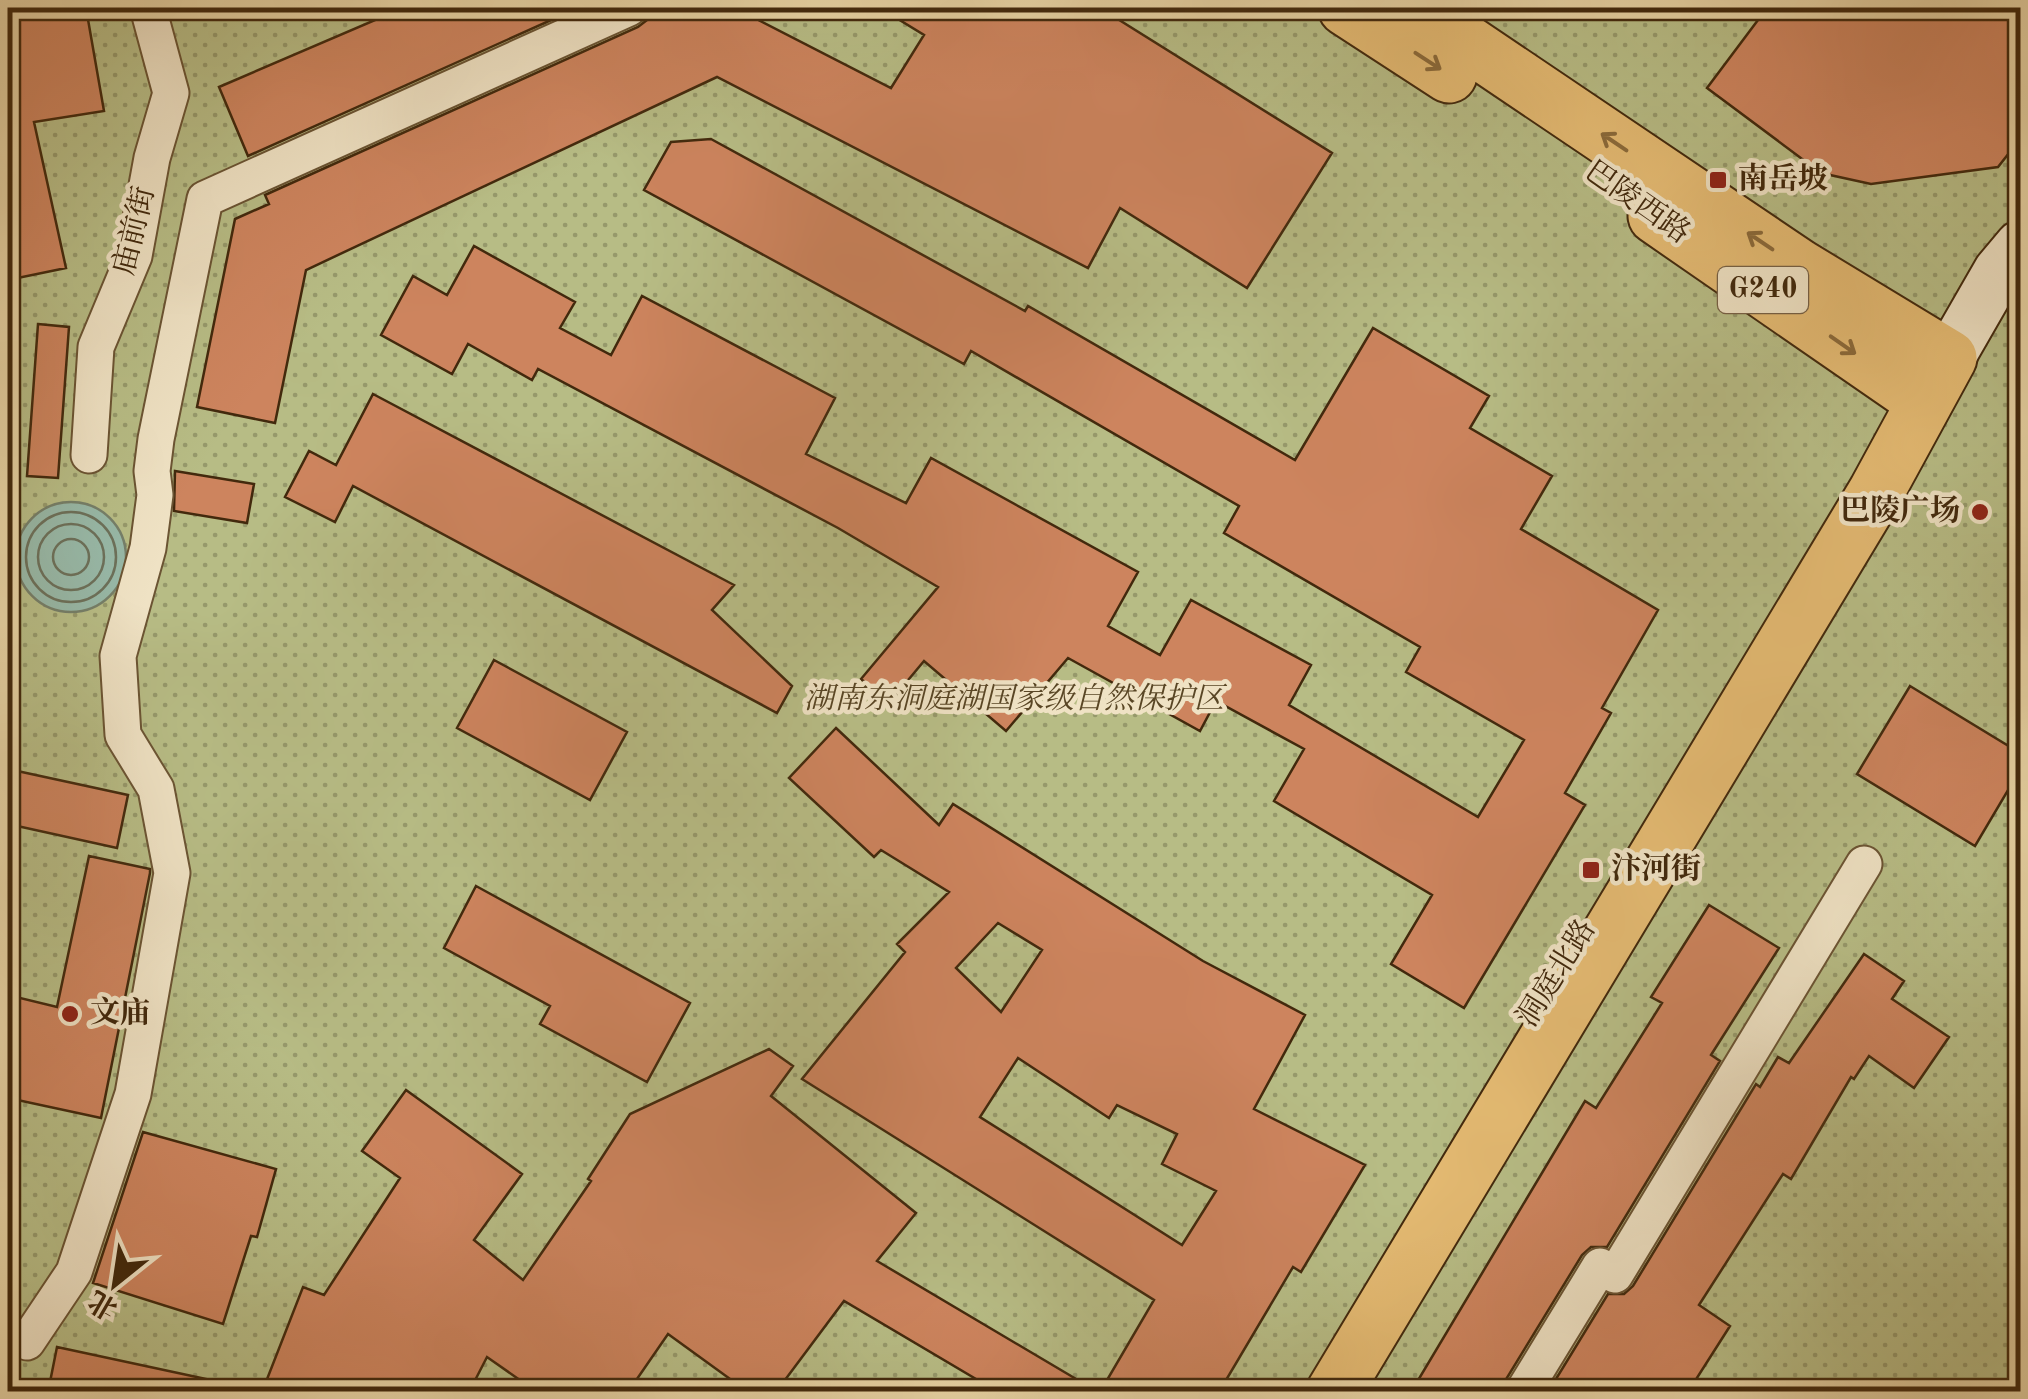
<svg xmlns="http://www.w3.org/2000/svg" width="2028" height="1399" viewBox="0 0 2028 1399" font-family="'Old Standard TT','Noto Serif SC',serif">
<style>
.park{fill:url(#park-dots);stroke:#7c7249;stroke-width:2.5}
.water{fill:#97b8a7;stroke:#757f69;stroke-width:2.5}
.lines{fill:none;stroke-linecap:round;stroke-linejoin:round}
.shore{stroke:#6c705a;stroke-width:2.5}
.building{fill:#cd845e;stroke:#42290d;stroke-width:2.5;fill-rule:evenodd}
.street-casing{stroke:#6b5433;stroke-width:39}
.secondary-casing{stroke:#42290d;stroke-width:54}
.primary-casing{stroke:#42290d;stroke-width:59}
.street{stroke:#efe2c4;stroke-width:35}
.secondary{stroke:#efe2c4;stroke-width:50}
.primary{stroke:#e4ba72;stroke-width:55}
.oneway{stroke:#8b6a3a}
.poi-dot{fill:#8f2418;stroke:#efe2c4;stroke-width:4}
.labels{text-anchor:middle;dominant-baseline:central;stroke-width:9;stroke-linejoin:round;paint-order:stroke}
.shield{fill:#efe2c4;stroke:#766044;stroke-width:2.5}
.shield-label{font-size:28px;font-weight:bold;fill:#42290d}
.poi-label{font-size:30px;font-weight:bold;fill:#42290d;stroke:#efe2c4;text-anchor:start}
.street-label{font-size:30px;fill:#42290d;stroke:#efe2c4}
.park-label{font-size:30px;font-style:italic;fill:#594625;stroke:#efe2c4}
</style>
<defs>
<pattern id="park-dots" width="8" height="8" patternUnits="userSpaceOnUse" patternTransform="scale(2.5)"><rect width="8" height="8" fill="#b7bc85"/><path d="M2 2h.1M6 6h.1" fill="none" stroke="#96996b" stroke-width="1.8" stroke-linecap="round"/></pattern>
</defs>
<rect width="100%" height="100%" fill="#e7d3a4"/>
<filter id="stains"><feTurbulence type="fractalNoise" baseFrequency=".002" numOctaves="4"/><feColorMatrix values="0 0 0 0 .2 0 0 0 0 .09 0 0 0 0 .02 0 0 0 .5 -.17"/></filter>
<radialGradient id="worn" r=".72"><stop offset=".6" stop-color="#630" stop-opacity="0"/><stop offset="1" stop-color="#630" stop-opacity=".3"/></radialGradient>
<!-- park -->
<path class="park" d="M8 8H2020V1391H8Z"/>
<!-- water -->
<path class="water" d="M16 557a55 55 0 1 1 110 0a55 55 0 1 1-110 0Z"/>
<g class="lines">
<!-- shore -->
<path class="shore" d="M26 557a45 45 0 1 1 90 0a45 45 0 1 1-90 0Z
M38 557a33 33 0 1 1 66 0a33 33 0 1 1-66 0Z
M53 557a18 18 0 1 1 36 0a18 18 0 1 1-36 0Z"/>
</g>
<!-- building -->
<path class="building" d="M8 8H86L104 111 34 122 66 268 8 280Z
M403 8H578L248 156 219 87Z
M650 8H735L891 88 924 35 880 8H1100L1332 153 1247 288 1120 208 1088 268 717 77 306 270 275 423 197 407 235 219 269 204 265 195 638 27 647 20Z
M1767 8H2020V139L1998 167 1871 184 1821 173 1707 88Z
M711 139 1025 311 1028 306 1295 460 1373 328 1489 396 1470 428 1552 476 1521 529 1658 610 1602 708 1611 713 1565 793 1585 805 1464 1008 1391 964 1432 895 1274 801 1304 749 1216 701 1200 731 1068 658 1006 731 924 661 889 703 861 679 938 587 838 528 538 369 532 380 468 344 452 374 381 335 413 276 447 295 474 246 575 302 560 328 611 355 642 296 835 398 806 454 906 503 931 458 1138 572 1108 626 1160 655 1191 600 1311 665 1289 705 1478 817 1524 740 1406 672 1420 647 1224 533 1239 506 971 351 964 364 644 190 671 142Z
M38 324 69 327 58 478 27 476Z
M373 394 734 585 712 610 792 686 777 713 353 486 335 522 285 497 309 451 336 465Z
M175 471 254 484 247 523 174 511Z
M494 660 627 732 590 800 457 728Z
M1910 686 2020 753V770L1975 846 1857 774Z
M836 728 939 825 953 804 1203 961 1305 1015 1254 1109 1365 1165 1301 1272 1293 1267 1219 1392H1100L1154 1300 802 1079 905 952 897 944 949 892 881 850 874 857 789 778ZM998 923 1042 950 1001 1012 956 968ZM1018 1058 1109 1118 1117 1105 1177 1134 1162 1164 1216 1191 1182 1245 980 1117Z
M8 769 128 795 117 848 8 824Z
M89 856 150 869V873L101 1118 8 1098V995L57 1007Z
M476 886 690 1003 647 1082 540 1024 550 1006 444 948Z
M1709 905 1779 948 1711 1055 1720 1061 1607 1247H1591L1582 1255 1505 1381 1502 1392H1411L1585 1101 1596 1108 1662 1003 1651 997Z
M1864 954 1904 981 1892 999 1949 1037 1914 1088 1869 1056 1854 1079 1851 1077 1791 1179 1783 1174 1699 1305 1730 1326 1688 1392H1548L1608 1294H1624L1633 1286 1756 1084 1760 1087 1778 1057 1789 1063Z
M769 1049 793 1066 771 1096 916 1213 877 1261 1098 1392H998L844 1301 776 1392H748L668 1334 628 1392H537L487 1357 469 1392H262L303 1287 324 1295 400 1178 362 1151 406 1090 522 1174 474 1240 523 1280 591 1181 588 1179 630 1114Z
M143 1132 276 1169 257 1237 251 1236 223 1324 93 1283Z
M57 1347 206 1379 205 1392H48Z"/>
<g class="lines">
<defs>
<path id="street" d="M89 455 96 347 134 256 152 158 171 93 148 8
M27 1342 74 1272 133 1094 172 873 156 789 123 735 118 656 148 548 155 495 152 471 156 439 205 199 629 8
M1523 1392 1600 1266 1615 1275 1864 864"/>
<path id="secondary" d="M1949 358 1999 271 2020 246"/>
<path id="primary" d="M1346 8 1449 75
M1656 216 1925 402
M1334 1392 1876 492 1949 358 1799 267 1415 8"/>
</defs>
<!-- street casing -->
<use href="#street" class="street-casing"/>
<!-- secondary casing -->
<use href="#secondary" class="secondary-casing"/>
<!-- primary casing -->
<use href="#primary" class="primary-casing"/>
<!-- street -->
<use href="#street" class="street"/>
<!-- secondary -->
<use href="#secondary" class="secondary"/>
<!-- primary -->
<use href="#primary" class="primary"/>
</g>
<!-- one-way arrows -->
<defs><path id="oneway-shaft" d="M-6 0H5M1.5-3L5.5 0L1.5 3" fill="none" stroke-width="1.6" stroke-linecap="round" stroke-linejoin="round" transform="scale(2.5)"/></defs>
<g class="oneway">
<use href="#oneway-shaft" transform="translate(1428 61) rotate(33)"/>
<use href="#oneway-shaft" transform="translate(1614 142) rotate(-146)"/>
<use href="#oneway-shaft" transform="translate(1760 241) rotate(-146)"/>
<use href="#oneway-shaft" transform="translate(1843 345) rotate(35)"/>
</g>
<!-- markers -->
<g class="poi-dot">
<rect x="1708" y="170" width="20" height="20" rx="5"/>
<circle cx="1980" cy="512" r="10"/>
<rect x="1581" y="860" width="20" height="20" rx="5"/>
<circle cx="70" cy="1014" r="10"/>
</g>
<g class="labels">
<!-- shield labels -->
<rect class="shield" x="1718" y="267" width="90" height="46" rx="8"/>
<g class="shield-label">
<text x="1763" y="290">G240</text>
</g>
<!-- poi labels -->
<g class="poi-label">
<text x="1738" y="180">南岳坡</text>
<text x="1960" y="512" text-anchor="end">巴陵广场</text>
<text x="1611" y="870">汴河街</text>
<text x="90" y="1014">文庙</text>
</g>
<!-- street labels -->
<g class="street-label">
<text transform="translate(1637 203) rotate(35)">巴陵西路</text>
<text transform="translate(135 231) rotate(-76)">庙前街</text>
<text transform="translate(1557 974) rotate(-58)">洞庭北路</text>
</g>
<!-- park labels -->
<g class="park-label">
<text x="1014" y="700">湖南东洞庭湖国家级自然保护区</text>
</g>
</g>
<!-- margin -->
<rect width="2028" height="1399" fill="none" stroke="#e7d3a4" stroke-width="40"/>
<rect x="10" y="10" width="2008" height="1379" fill="none" stroke="#42290d" stroke-width="5"/>
<rect x="20" y="20" width="1988" height="1359" fill="none" stroke="#42290d" stroke-width="2.5"/>
<!-- north arrow -->
<g transform="translate(115 1284) rotate(210)" stroke="#efe2c4" stroke-width="8" paint-order="stroke">
<path d="M0-8L18 38L0 25L-18 38Z" fill="#42290d"/>
<text y="-15" font-size="28" font-weight="bold" text-anchor="middle" fill="#42290d">北</text>
</g>
<rect width="100%" height="100%" filter="url(#stains)"/>
<rect width="100%" height="100%" fill="url(#worn)"/>
</svg>
